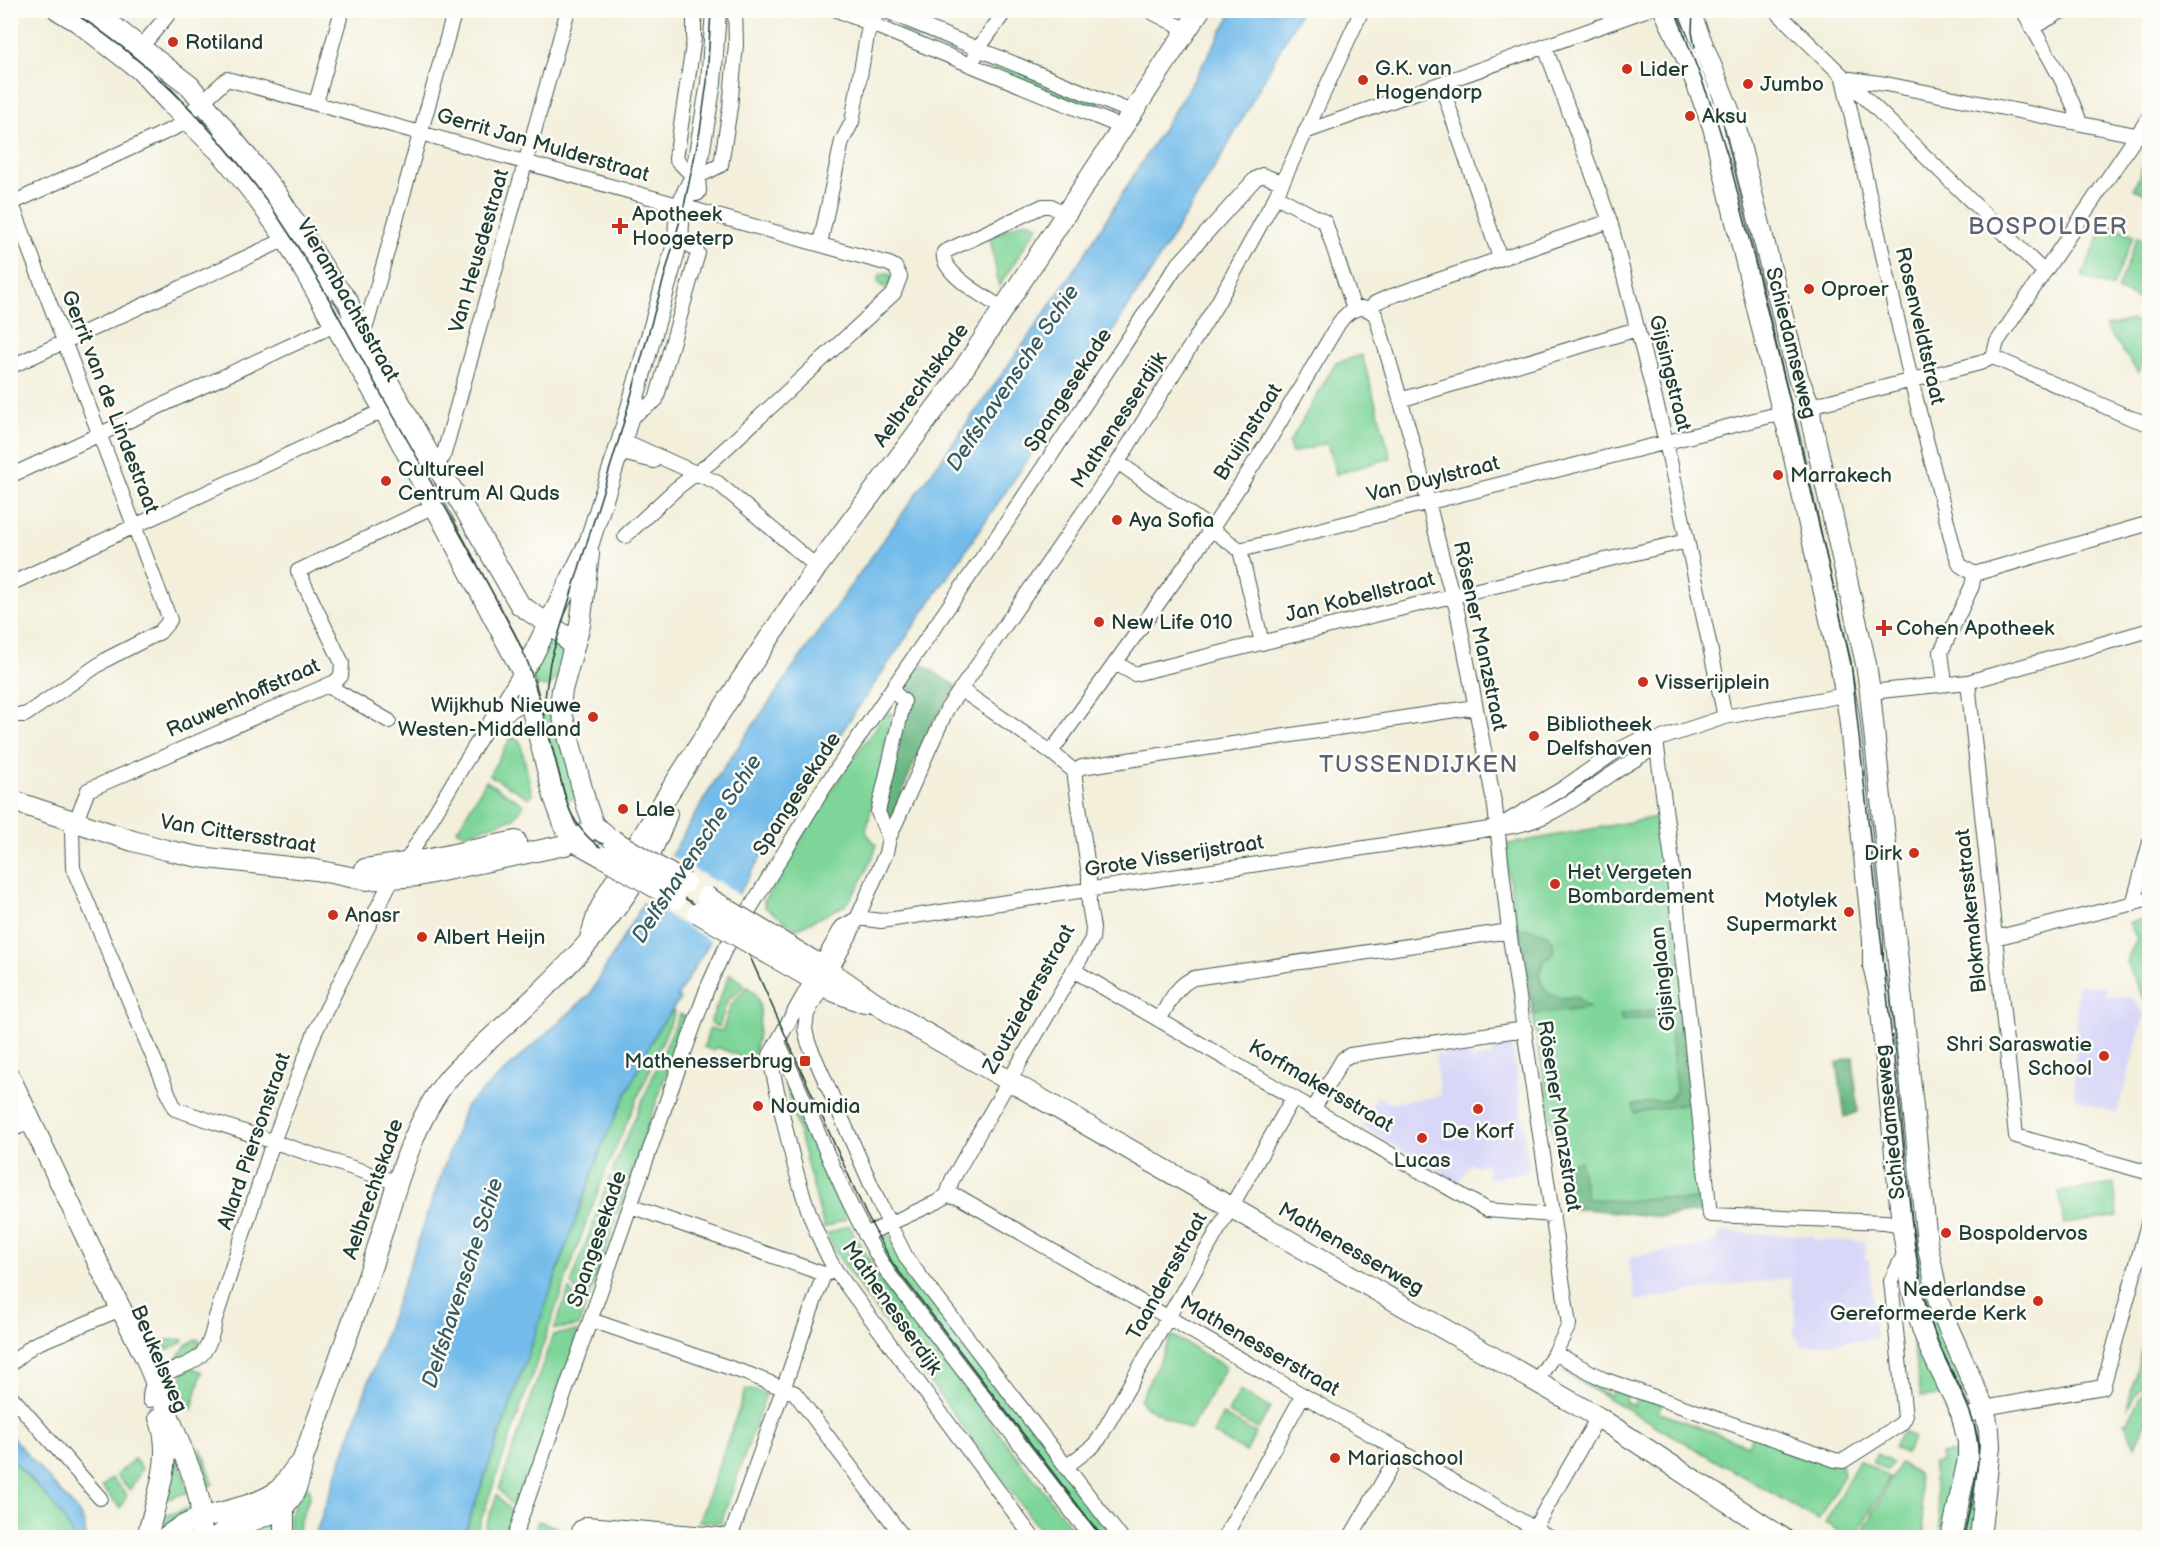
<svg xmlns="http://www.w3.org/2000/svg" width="2160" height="1548" viewBox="0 0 2160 1548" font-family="'Balsamiq Sans',sans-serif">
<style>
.built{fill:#d8d7f8}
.green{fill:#7ed599;stroke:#4e8966;stroke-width:1.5}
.forest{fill:#66b681;stroke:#427a5a;stroke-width:1.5}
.water{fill:#72bbea;stroke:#487c8f;stroke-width:1.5}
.pier{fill:#f3efdb}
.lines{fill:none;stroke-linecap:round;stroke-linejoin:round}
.street-casing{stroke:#3f584d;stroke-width:16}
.secondary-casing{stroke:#3f584d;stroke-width:22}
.street{stroke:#fff;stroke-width:14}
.secondary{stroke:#fff;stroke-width:20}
.tram{stroke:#1f3d34;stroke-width:1.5}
.secondary-bridge-casing{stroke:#3f584d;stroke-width:22;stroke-linecap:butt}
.secondary-bridge{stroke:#fff;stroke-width:20}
.poi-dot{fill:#c8321e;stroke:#fdfcf7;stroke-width:2}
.labels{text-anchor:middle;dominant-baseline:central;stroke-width:5;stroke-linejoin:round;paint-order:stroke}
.poi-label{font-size:21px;fill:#1f3d34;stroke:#fdfcf7;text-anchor:start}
.street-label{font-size:21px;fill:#1f3d34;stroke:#fdfcf7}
.water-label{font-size:22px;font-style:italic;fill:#345c62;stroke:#fdfcf7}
.quarter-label{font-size:24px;letter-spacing:1.5px;fill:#5b6276;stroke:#fdfcf7}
</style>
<rect width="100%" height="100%" fill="#fdfcf7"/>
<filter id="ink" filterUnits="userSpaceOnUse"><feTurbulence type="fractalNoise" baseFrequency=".0167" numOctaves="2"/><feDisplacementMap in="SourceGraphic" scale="12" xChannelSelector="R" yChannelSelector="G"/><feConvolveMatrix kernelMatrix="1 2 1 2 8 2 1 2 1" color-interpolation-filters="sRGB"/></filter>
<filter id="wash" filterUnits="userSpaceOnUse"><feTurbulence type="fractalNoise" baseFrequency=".008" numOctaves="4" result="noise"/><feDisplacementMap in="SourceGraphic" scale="24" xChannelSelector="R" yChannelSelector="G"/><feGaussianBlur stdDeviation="1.35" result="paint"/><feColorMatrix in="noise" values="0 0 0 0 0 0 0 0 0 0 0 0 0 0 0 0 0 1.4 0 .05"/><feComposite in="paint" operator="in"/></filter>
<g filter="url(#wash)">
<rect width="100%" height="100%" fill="#f3efdb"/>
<!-- built -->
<path class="built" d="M2077 984 2106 986V996L2134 998 2144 1015 2117 1114 2074 1098Z
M1510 1043 1512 1045 1530 1171 1488 1179 1486 1163 1477 1166 1471 1163 1458 1183 1361 1126 1377 1095 1388 1103 1440 1096 1435 1055 1468 1050 1471 1060 1493 1056 1491 1046Z
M1720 1232 1814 1236 1815 1240 1866 1241 1865 1259 1869 1260 1876 1339 1801 1346 1797 1336H1792L1796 1323 1790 1278 1730 1285 1636 1301 1628 1257 1716 1243Z"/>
<!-- green -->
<path class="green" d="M902 23 958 45 954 53 900 31Z
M988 57 1100 103 1099 107 1102 109 1101 113 984 66Z
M2143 166 2149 168V195L2134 189Z
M1024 221 1033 223 1038 226 999 286 990 238Z
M2105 223 2134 235 2112 288 2082 276Z
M2138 237 2149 242V292L2146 302 2117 290Z
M878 280a7 7 0 1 1 14 0a7 7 0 1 1-14 0Z
M2130 320 2146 325 2149 329V337L2140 371 2138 372 2105 327Z
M1362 355 1391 458 1336 474 1327 443 1292 453 1289 443 1336 363Z
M556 638 564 644 562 672 549 687 534 685 530 670 549 640Z
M557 711 579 797 560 802 537 715Z
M886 713H892L866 832 876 845 875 852 859 886 846 905 796 929 765 907 764 901 826 798Z
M512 736 520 741 532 794 529 798 489 775Z
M486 781 524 805 514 818 464 834 457 830Z
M1664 816 1707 1211 1567 1209 1503 845Z
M2149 919H2150L2149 1008 2126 962 2137 938 2129 923Z
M730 974 744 984 743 987 727 1001 719 1027 711 1023V1020Z
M747 987C768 998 758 1031 755 1050L753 1055 745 1058 716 1047 714 1051 704 1047 709 1030 710 1028 720 1031 723 1029 731 1005Z
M673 1011 675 1012 607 1168 587 1220 475 1537 463 1538 603 1143 656 1032 662 1022Z
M680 1014 686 1017 626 1189 612 1171Z
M787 1088 790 1091 846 1219 824 1228Z
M610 1176 625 1194 617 1215 595 1218Z
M2114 1184 2118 1216 2064 1224 2059 1192Z
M616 1220 587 1303 571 1284 593 1223Z
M849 1225 880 1279 1079 1537H1045L866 1296 838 1256 827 1234Z
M886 1234 889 1236 1116 1537H1096L900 1282 875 1243 877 1237Z
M1925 1246 1971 1388 1958 1394 1935 1350 1908 1248Z
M1901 1268 1946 1394 1921 1397Z
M569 1289 585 1308 579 1326 554 1329Z
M2149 1320V1373L2127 1408Z
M578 1331 574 1342 577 1344 519 1511 514 1509 499 1489 553 1335Z
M1173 1336 1226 1367 1190 1430 1143 1405 1140 1400 1171 1337Z
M183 1339 184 1341 167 1350 161 1341Z
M196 1339 200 1341 191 1355 178 1360 177 1358 186 1345Z
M1567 1366 1601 1382 1599 1391 1611 1395 1613 1387 1628 1393 1625 1402 1633 1406 1638 1395 1662 1404 1658 1412 1748 1445 1752 1436 1842 1465 1844 1475 1818 1520 1575 1379 1565 1373Z
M191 1367 202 1372 192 1409 180 1385 183 1371Z
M2149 1380V1414L2135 1446 2124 1422 2127 1421Z
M746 1389 766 1394 721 1523 699 1521Z
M1240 1391 1270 1408 1258 1429 1228 1413Z
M159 1399 189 1492 167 1499Z
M1980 1414 1984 1427 1977 1537 1956 1538 1970 1420Z
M1222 1415 1256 1433 1246 1452 1213 1434Z
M1903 1431 1914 1438 1905 1454 1894 1447Z
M199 1447 205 1457 213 1484 205 1487 206 1473Z
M1957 1452 1960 1456 1944 1528H1941L1932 1463 1941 1462 1940 1454Z
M1877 1454 1892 1463 1887 1471 1872 1462Z
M10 1458C28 1478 67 1513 72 1537H11Z
M134 1459 142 1468 130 1490 116 1475Z
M1859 1460 1890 1478 1855 1537H1848L1825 1523Z
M1900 1463 1918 1474 1925 1537H1860Z
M112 1478 127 1495 120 1508 102 1487Z
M304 1486 309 1488 311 1492 295 1537 289 1538V1516Z
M497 1495 513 1514 505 1537H482Z
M193 1507 194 1516 158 1537 161 1517Z
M278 1516 280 1537H227Z
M538 1521 565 1530 562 1537H532Z
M590 1530 689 1538H585Z"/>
<!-- forest -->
<path class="forest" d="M919 662 957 687 928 728 892 818 883 816 905 719C918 703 910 697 907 679Z
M1527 928 1547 934 1553 942V953C1526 970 1544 1007 1575 996L1589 1008 1535 1015 1519 930Z
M1684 1006 1694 1103 1634 1113 1633 1105 1667 1100 1672 1097 1676 1090 1669 1020 1666 1016 1622 1021 1620 1014Z
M1853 1057 1858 1112 1845 1117 1837 1063Z
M1580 1161 1586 1195 1588 1199 1625 1201 1661 1197 1681 1201 1703 1197 1705 1211 1662 1217 1567 1207 1559 1164Z"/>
<!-- water -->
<path class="water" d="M1233 11H1301L1226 149 1150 273 1075 390 791 806 677 997 680 999 656 1032 603 1143 463 1537 314 1538 465 1107 590 994 716 779 832 612 1023 345 1084 255 1199 71Z
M11 1436 78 1512 84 1523 86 1537H72C67 1513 28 1478 11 1458Z"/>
<!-- pier -->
<path class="pier" d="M668 854 716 882 717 880 740 896 713 942 641 900Z"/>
</g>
<g filter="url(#ink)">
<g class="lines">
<defs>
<path id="street" d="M694 10V38L676 159 695 178 721 165 730 108 736 44 735 10
M837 10 1124 128
M884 10 1134 113
M1148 10 1188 31
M1775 10 2043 271
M2023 10C2042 47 2067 83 2080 123
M2032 28 2064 10
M141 47 172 10
M1545 47 1610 221 1666 442 1725 717
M975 57 978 49 1006 10
M1441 84 1500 258
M316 103 342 10
M1305 132 1646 10
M1276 196 1325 222 1354 309
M10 199 170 620 160 632 107 659 25 715H15
M10 204 181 125 192 111 227 79 889 264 895 267 900 277 894 293 711 462 677 488 625 536
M820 244 842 141 852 122 867 36 870 24 875 18
M1004 309C988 299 939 273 944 252L1043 206H1051L1064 214
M1371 310 1375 303 1386 298 1610 221
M359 328 367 323 455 10
M1993 357 1997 342 2150 116
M1993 357 2131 418 2149 424 2150 419
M10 367 286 239
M1400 400 1637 329
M1810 406 1980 363 1993 357
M630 412 636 414 656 400 698 253 685 240 679 237
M622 440 718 483 817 567
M618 452 654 461
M1118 462 1240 550 1770 416 1783 415
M434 463 443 457 568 10
M10 476 326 329 333 323
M1240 550 1262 643
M1974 574 1960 565 1954 549 1911 380 1843 78 1886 84 2150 138
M1974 574 2150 523
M10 584 384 410
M1115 663 1135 674 1143 672 1452 596 1687 541
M1968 682 2016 1136 2150 1173
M1945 683 1941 652 1972 586 1974 574
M328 686 389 721
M1870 692 1968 682 2150 630
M494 721 530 699
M1656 740 1672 861 1710 1215 1885 1222 1902 1225
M1656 740 1649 751C1636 759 1622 767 1609 776 1575 799 1539 827 1496 828L1562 789 1615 752 1638 740H1656L1725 717 1845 695
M1051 752 1211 530 1271 437 1339 323C1348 310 1363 301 1376 316 1394 378 1413 440 1428 502 1438 539 1445 574 1457 610L1495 807 1509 931 1569 1325 1555 1353 1536 1382
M1074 771 1082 767 1475 707
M889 838 878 812 904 701 891 690
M2133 904 2150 842
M858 918 842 927 770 1055V1059C786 1129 799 1208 836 1271L1033 1538
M858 918 881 921 1496 828
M1995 938 2150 899
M1073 970 1487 1210 1553 1215
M1159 1020C1168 1005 1176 985 1194 978L1509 931
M778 1042C815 1119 842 1201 888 1273L1092 1538
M1313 1110 1343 1059 1350 1055 1525 1029
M10 1131 31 1121
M398 1183 175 1109 73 868 72 831 88 790 335 682 341 676 342 663 298 571 434 506
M947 1195 959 1197 1551 1538
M947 1195 952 1180C998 1099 1045 1019 1092 939L1093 928 1089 905V875L1074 771 1051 752 960 689
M630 1206 824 1274
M865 1235 937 1202 947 1195
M591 1320 748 1374 795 1393 904 1538
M1555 1353 1603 1379 1835 1460 1843 1461 1901 1424 1905 1418 1891 1281 1906 1250
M10 1365 33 1345 121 1309
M10 1395 100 1498
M150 1400C148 1367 185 1373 202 1354 210 1345 213 1332 215 1320L273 1142 315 1032 392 879 410 855 464 764 522 671
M1963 1419 1984 1408 2103 1387 2150 1216
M1067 1466 1093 1446 1099 1439 1293 1098
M514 1538 670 1092 707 989 724 951 823 789 1011 516 1175 268 1255 179 1262 175 1281 182
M577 1538 580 1528 587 1524 731 1536
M730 1538 824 1274 836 1271
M1121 1538 907 1259 881 1207 808 1042 805 1029 807 1014 850 935 886 853 889 838 947 709 1118 462 1217 304 1276 196 1362 10
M1224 1538 1303 1395
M1350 1538 1401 1450
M1529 1538 1598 1417"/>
<path id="secondary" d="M58 10 78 22 140 70 171 104 222 154 254 194 286 239 384 410 522 671 554 797 565 827 574 841 603 857
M92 10 190 86 277 194 333 283 348 301 355 323 434 463 460 501 520 605 563 634 573 648
M1664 10 1687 59 1713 127 1783 415 1787 426 1841 669 1849 716 1873 940V965L1879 991 1902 1225 1912 1289 1922 1328 1929 1347 1961 1413 1968 1442V1459L1951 1538
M1689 10 1735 125 1798 377 1810 406 1811 420 1866 664 1870 692 1927 1242 1939 1303 1948 1327 1984 1408 1989 1430 1990 1447 1980 1538
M696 191 695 178 711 83 716 10
M589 554 580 625 562 690 560 706 587 807 594 826 604 833
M522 671 532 657 589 543 622 440 679 237C677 216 683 196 695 178
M10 800 133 841 166 850 199 857 316 870 365 880 418 876 565 845 585 834 594 826
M365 869 425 860 516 841
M762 930 830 971 889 1012 1598 1417 1783 1538
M590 938 598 913 608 893 670 791 743 677 817 567 953 385 1200 10
M753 945 835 992 864 1003
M10 1077 102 1271 146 1359 195 1482 200 1503 202 1538
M284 1507V1538
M147 1538C155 1500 175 1456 159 1418
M165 1538C193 1512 242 1513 273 1494 285 1487 288 1476 297 1466
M215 1538C222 1531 232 1529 240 1525 283 1510 296 1508 303 1459 326 1395 350 1330 372 1265 392 1204 411 1115 457 1069 539 993 628 923 667 814"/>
</defs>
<!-- street casing -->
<use href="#street" class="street-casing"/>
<!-- secondary casing -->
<use href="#secondary" class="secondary-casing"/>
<!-- street -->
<use href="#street" class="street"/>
<!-- secondary -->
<use href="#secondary" class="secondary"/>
<!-- tram -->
<path class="tram" d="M70 10C159 67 233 147 290 235 325 288 354 345 385 401 429 478 473 556 515 634L528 663 538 695 567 803C573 820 583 834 597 845L722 921 742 939 866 1214 893 1264 1103 1538
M1675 10 1714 112 1730 163 1793 413 1851 662 1912 1225C1917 1263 1922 1300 1936 1337 1949 1373 1975 1407 1978 1447 1980 1473 1968 1511 1964 1538
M1693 10 1692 32 1695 47
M544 705 550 662 619 439 684 206 700 131 707 82 711 10"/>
<defs>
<path id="secondary-bridge" d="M613 840 685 883
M603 857 675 899
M707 897 762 930
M698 913 753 945"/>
</defs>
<!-- secondary-bridge casing -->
<use href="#secondary-bridge" class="secondary-bridge-casing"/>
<!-- secondary-bridge -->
<use href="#secondary-bridge" class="secondary-bridge"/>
</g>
</g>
<!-- markers -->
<g class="poi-dot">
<circle cx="173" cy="42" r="6"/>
<circle cx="1627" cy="69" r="6"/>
<circle cx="1363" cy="80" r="6"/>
<circle cx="1748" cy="84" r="6"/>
<circle cx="1690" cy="116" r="6"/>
<path d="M617 217h6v6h6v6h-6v6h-6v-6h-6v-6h6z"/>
<circle cx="1809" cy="289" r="6"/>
<circle cx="1778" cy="475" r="6"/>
<circle cx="386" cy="481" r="6"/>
<circle cx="1117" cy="520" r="6"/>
<circle cx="1099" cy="622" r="6"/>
<path d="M1881 619h6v6h6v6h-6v6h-6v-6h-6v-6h6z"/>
<circle cx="1643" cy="682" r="6"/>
<circle cx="593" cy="717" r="6"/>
<circle cx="1534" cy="736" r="6"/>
<circle cx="623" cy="809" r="6"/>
<circle cx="1914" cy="853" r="6"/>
<circle cx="1555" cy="884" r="6"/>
<circle cx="1849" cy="912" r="6"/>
<circle cx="333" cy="915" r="6"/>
<circle cx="422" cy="937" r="6"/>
<circle cx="2104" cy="1056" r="6"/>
<rect x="799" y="1055" width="12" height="12" rx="3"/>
<circle cx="758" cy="1106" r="6"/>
<circle cx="1478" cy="1109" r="6"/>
<circle cx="1422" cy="1138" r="6"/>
<circle cx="1946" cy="1233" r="6"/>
<circle cx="2038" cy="1301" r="6"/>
<circle cx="1335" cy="1458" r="6"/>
</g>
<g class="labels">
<!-- poi labels -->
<g class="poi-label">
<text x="185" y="42">Rotiland</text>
<text x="1375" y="68">G.K. van<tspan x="1375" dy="24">Hogendorp</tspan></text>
<text x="1639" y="69">Lider</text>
<text x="1760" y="84">Jumbo</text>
<text x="1702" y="116">Aksu</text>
<text x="632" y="214">Apotheek<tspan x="632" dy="24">Hoogeterp</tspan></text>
<text x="1821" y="289">Oproer</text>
<text x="398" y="469">Cultureel<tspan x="398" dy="24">Centrum Al Quds</tspan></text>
<text x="1790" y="475">Marrakech</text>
<text x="1129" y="520">Aya Sofia</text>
<text x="1111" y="622">New Life 010</text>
<text x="1896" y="628">Cohen Apotheek</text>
<text x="1655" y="682">Visserijplein</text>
<text x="581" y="705" text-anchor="end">Wijkhub Nieuwe<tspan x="581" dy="24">Westen-Middelland</tspan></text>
<text x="1546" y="724">Bibliotheek<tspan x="1546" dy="24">Delfshaven</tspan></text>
<text x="635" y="809">Lale</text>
<text x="1902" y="853" text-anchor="end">Dirk</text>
<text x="1567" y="872">Het Vergeten<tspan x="1567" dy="24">Bombardement</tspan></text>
<text x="1837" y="900" text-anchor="end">Motylek<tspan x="1837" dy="24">Supermarkt</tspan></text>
<text x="345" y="915">Anasr</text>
<text x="434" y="937">Albert Heijn</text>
<text x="2092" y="1044" text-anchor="end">Shri Saraswatie<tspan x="2092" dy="24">School</tspan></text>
<text x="793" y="1061" text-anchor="end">Mathenesserbrug</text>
<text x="770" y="1106">Noumidia</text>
<text x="1478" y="1131" text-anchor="middle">De Korf</text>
<text x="1422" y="1160" text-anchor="middle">Lucas</text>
<text x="1958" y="1233">Bospoldervos</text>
<text x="2026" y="1289" text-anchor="end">Nederlandse<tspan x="2026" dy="24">Gereformeerde Kerk</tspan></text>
<text x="1347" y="1458">Mariaschool</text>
</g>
<!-- street labels -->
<g class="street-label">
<text transform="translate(543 145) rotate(16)">Gerrit Jan Mulderstraat</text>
<text transform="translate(479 251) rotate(-74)">Van Heusdestraat</text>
<text transform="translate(348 300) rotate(60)">Vierambachtsstraat</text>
<text transform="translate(1920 326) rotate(77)">Rosenveldtstraat</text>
<text transform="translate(1791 343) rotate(76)">Schiedamseweg</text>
<text transform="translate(1670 373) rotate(76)">Gijsingstraat</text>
<text transform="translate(921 385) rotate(-54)">Aelbrechtskade</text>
<text transform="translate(1068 390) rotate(-57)">Spangesekade</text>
<text transform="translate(110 402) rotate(69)">Gerrit van de Lindestraat</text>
<text transform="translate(1119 420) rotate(-57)">Mathenesserdijk</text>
<text transform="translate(1248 432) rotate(-58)">Bruijnstraat</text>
<text transform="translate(1433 479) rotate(-14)">Van Duylstraat</text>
<text transform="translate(1360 597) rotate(-14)">Jan Kobellstraat</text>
<text transform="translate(1480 636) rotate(78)">Rösener Manzstraat</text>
<text transform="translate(243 698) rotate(-24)">Rauwenhoffstraat</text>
<text transform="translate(797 794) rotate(-57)">Spangesekade</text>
<text transform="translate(238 834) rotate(9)">Van Cittersstraat</text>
<text transform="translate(1174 856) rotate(-9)">Grote Visserijstraat</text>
<text transform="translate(1971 911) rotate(-96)">Blokmakersstraat</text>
<text transform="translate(1663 979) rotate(-96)">Gijsinglaan</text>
<text transform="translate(1029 999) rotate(-61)">Zoutziedersstraat</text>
<text transform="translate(1321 1086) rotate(30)">Korfmakersstraat</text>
<text transform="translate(1559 1116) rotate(81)">Rösener Manzstraat</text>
<text transform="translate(1890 1122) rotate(-96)">Schiedamseweg</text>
<text transform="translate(254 1141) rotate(-71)">Allard Piersonstraat</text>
<text transform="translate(373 1189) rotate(-71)">Aelbrechtskade</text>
<text transform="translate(597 1239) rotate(-71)">Spangesekade</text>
<text transform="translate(1351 1249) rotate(30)">Mathenesserweg</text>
<text transform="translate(1167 1276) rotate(-61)">Taandersstraat</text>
<text transform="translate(892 1308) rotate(55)">Mathenesserdijk</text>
<text transform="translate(1260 1346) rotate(30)">Mathenesserstraat</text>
<text transform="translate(159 1359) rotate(67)">Beukelsweg</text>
</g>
<!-- water labels -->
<g class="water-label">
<text transform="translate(1013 378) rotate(-56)">Delfshavensche Schie</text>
<text transform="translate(697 849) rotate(-57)">Delfshavensche Schie</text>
<text transform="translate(463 1283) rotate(-72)">Delfshavensche Schie</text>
</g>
<!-- quarter labels -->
<g class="quarter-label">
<text x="2048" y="226">BOSPOLDER</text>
<text x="1419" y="764">TUSSENDIJKEN</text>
</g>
</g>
<!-- margin -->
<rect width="2160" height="1548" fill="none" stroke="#fdfcf7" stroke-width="36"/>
</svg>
